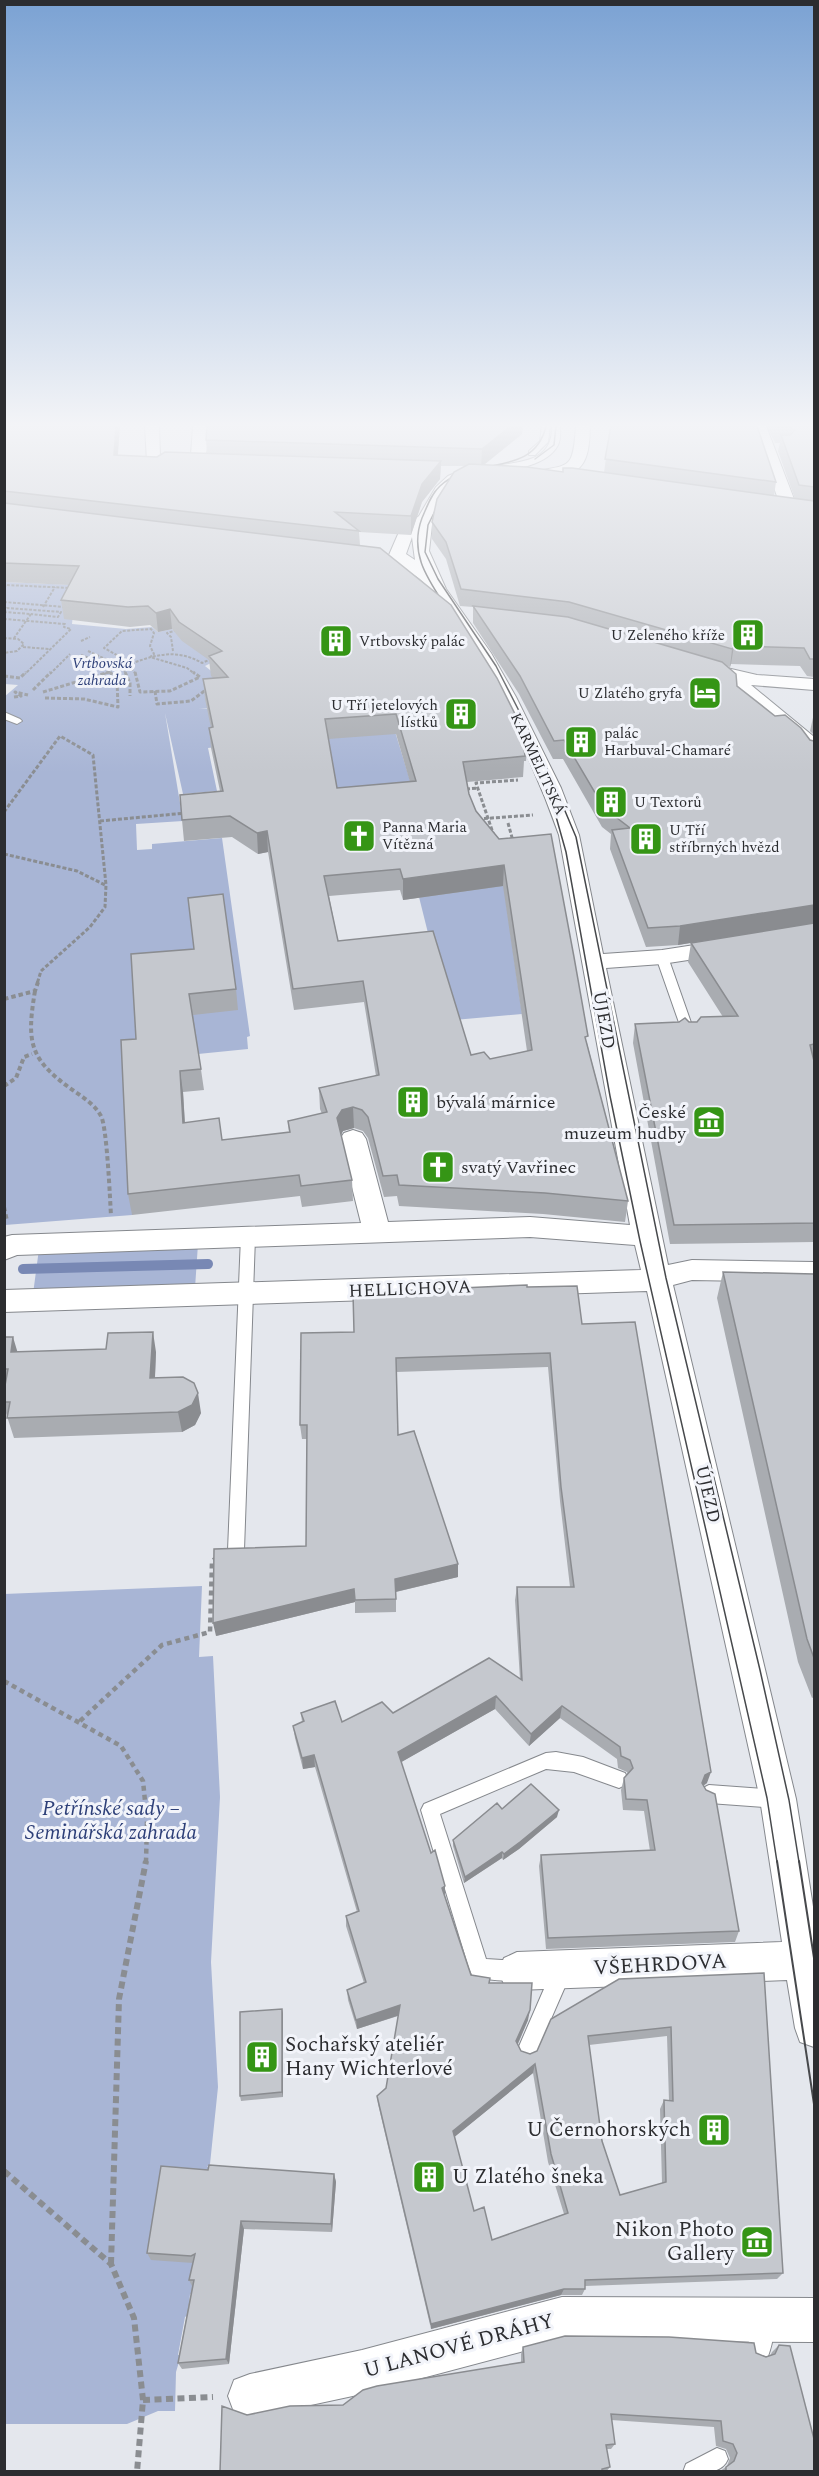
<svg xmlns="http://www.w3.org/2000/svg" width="819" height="2476" viewBox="0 0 819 2476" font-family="Spectral,serif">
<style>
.green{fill:#a8b5d5}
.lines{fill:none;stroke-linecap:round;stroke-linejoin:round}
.stream{stroke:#7888b4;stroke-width:10}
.lane-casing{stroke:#85888d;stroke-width:2}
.street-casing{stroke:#85888d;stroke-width:2}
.path-far4{stroke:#8a8d91;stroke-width:2;stroke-dasharray:3 1.5;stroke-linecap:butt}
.path-far3{stroke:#8a8d91;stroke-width:3;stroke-dasharray:4 2;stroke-linecap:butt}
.path-far2{stroke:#8a8d91;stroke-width:4;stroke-dasharray:4.5 3;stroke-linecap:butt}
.path-far1{stroke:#8a8d91;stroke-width:4.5;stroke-dasharray:5 4;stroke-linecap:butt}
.path{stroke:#8a8d91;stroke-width:6;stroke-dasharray:7 4.5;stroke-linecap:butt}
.lane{fill:#fff;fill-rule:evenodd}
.street{fill:#fff;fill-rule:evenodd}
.tram-far1{stroke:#47494c;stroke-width:1.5}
.tram{stroke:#47494c;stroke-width:2}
.wall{fill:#a9acb1;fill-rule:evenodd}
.shaded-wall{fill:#8a8c90}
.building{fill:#c5c8ce;stroke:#8a8c90;stroke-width:1.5;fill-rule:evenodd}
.labels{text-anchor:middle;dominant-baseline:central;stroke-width:6;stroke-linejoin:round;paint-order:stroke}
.far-poi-label{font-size:15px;fill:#2c2d30;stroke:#f2f4fa;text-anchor:start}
.far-park-label{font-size:15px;font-style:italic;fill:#2d3f78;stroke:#f2f4fa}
.far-street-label{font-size:15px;fill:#2c2d30;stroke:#f2f4fa}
.street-label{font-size:18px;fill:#2c2d30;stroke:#f2f4fa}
.poi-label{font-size:18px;fill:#2c2d30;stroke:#f2f4fa;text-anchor:start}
.near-park-label{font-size:21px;font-style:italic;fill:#2d3f78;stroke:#f2f4fa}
.near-street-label{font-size:21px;fill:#2c2d30;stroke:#f2f4fa}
.near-poi-label{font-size:21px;fill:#2c2d30;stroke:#f2f4fa;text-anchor:start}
</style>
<rect width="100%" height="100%" fill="#e4e7ed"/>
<!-- green -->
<path class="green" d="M5 582 76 585 72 624 126 629 152 627 158 632 172 629 215 661 205 666 215 674 222 688 207 708 199 709 216 708 225 746 208 748 217 791 183 794 165 713 183 821 136 824 137 850 152 849V844L222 838 250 1036 247 1037 248 1049 198 1054 131 1177 132 1215 5 1225 4 697 18 685 5 684Z
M389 712 412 787 258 793 326 739Z
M500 860 522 1014 454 1020 435 961 419 897Z
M198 1244 195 1288 33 1294 39 1249Z
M202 1586 199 1657 213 1656 220 1797 211 1962 218 2087 210 2164 207 2167H213L193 2294H190L188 2315 185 2317 178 2355H181L176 2372 175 2411H158L127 2424H5L4 1594Z"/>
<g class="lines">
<!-- stream -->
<path class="stream" d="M23 1269 208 1264"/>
<defs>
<path id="lane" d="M542 426H550L548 442 535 455H529V451L540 441Z
M552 426H560C560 432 561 439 558 445 548 465 511 472 490 471V467C519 461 553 464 552 426Z
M4 712 20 719 22 721 17 724 4 719Z
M662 953 668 957 695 1034 693 1037 689 1038 683 1034 656 957Z
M248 1232 255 1237 244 1550 242 1555 236 1557 230 1555 228 1550 241 1237Z
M556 1752 583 1757 625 1773 628 1779 625 1785 619 1788 574 1772 546 1769 440 1814 486 1959 517 1961 524 1964 527 1971 524 1978C511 1983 485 1980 472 1975L469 1968 421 1810 424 1804 546 1753Z
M709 1785 776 1790 782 1793 785 1799 782 1805 776 1808 709 1803 703 1800 700 1794 703 1788Z
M561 1963 568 1966 571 1973 534 2058 527 2061 520 2058 517 2051 554 1966Z
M763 2314 771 2317C776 2330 772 2346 767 2359L759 2362 751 2359C746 2346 750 2330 755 2317Z
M717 2448 725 2451 728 2459C721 2476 700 2472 683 2472L686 2464Z"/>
<path id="street" d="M145 426H159L160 457 186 460 191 455 193 426H207C207 435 208 446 206 454 200 478 162 468 147 462Z
M576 426H590C589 456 587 473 554 479 546 480 537 481 530 479L527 476 530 473C569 463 573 473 576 426Z
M752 426H766L794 499 790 510H778L776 507 778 499Z
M467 468 475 473 454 486 443 498 432 525 429 551 446 589 491 653 516 697 561 788 579 835 603 954 662 950 727 940 735 942 738 947 735 952 727 954 662 964 606 968 668 1265 692 1260 814 1262V1282L692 1280 673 1285 796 1799 814 1913V2047L800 2042 795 2028 787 1980 517 1990 504 1984 498 1971 504 1958 517 1952 782 1942 760 1799 647 1291 4 1312V1290L641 1270 635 1245 530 1237 17 1255 4 1260V1237L12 1235 361 1223 340 1139 344 1133 353 1130 362 1133 366 1139 388 1222 530 1217 630 1225 559 835C528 747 484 662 428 587 418 574 398 568 389 555L399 532 419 516 436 487 448 476ZM412 537 415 560 406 554Z
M701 662 757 675 814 679V690L751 685 813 736 814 758 807 756 799 744 721 679 695 672 692 668 695 664Z
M562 2297 814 2298V2342L562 2341 362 2394 250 2418 234 2412 228 2396 234 2380 250 2374 362 2350Z"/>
</defs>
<!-- lane casing -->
<use href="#lane" class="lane-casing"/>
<!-- street casing -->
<use href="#street" class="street-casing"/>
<!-- path-far4 -->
<path class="path-far4" d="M4 588 6 585 71 588
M4 602 64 607
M43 607 55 587
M4 612 7 608 61 612 58 617 31 614
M4 612 31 614 14 638
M4 619 65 624 64 627 71 629 25 674
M4 638 18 639 24 644 17 651 4 653
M81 641 90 637
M23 647 49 649
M88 651 123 667 126 674
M173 651 171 637 167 633 178 630
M81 655 100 662 111 674
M123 667C150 656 175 647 202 663L211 659
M50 674 70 654
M104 674 109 672
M136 674 124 659 104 648 122 631 151 629 154 633 150 646 154 654 150 657 187 668 195 674"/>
<!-- path-far3 -->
<path class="path-far3" d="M125 672 130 683V696
M135 672 140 692 170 691 200 677 193 672
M4 676 20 678 26 672
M33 690 51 672
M155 691 157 704 191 701 207 689
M43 692 109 672
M14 697 21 696 15 692 28 695
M45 698 84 699 118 707 117 680 110 672
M466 789 478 788
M4 812 60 736 93 755 106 885 105 907 90 927 41 971 37 984
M478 819 533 815
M100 821 186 813
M508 823 513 841
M494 836 476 783 518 780
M4 854 77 871 105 885"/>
<!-- path-far2 -->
<path class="path-far2" d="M35 991C26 1044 30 1060 74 1091 84 1098 95 1105 101 1116 107 1127 110 1199 111 1216
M4 999 35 991 38 982
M4 1086 16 1078 24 1057 32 1054
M4 1207 7 1221"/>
<!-- path-far1 -->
<path class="path-far1" d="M4 1681 121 1746 143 1781 147 1821 146 1862
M80 1721 162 1645 210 1632 212 1561 215 1559"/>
<!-- path -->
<path class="path" d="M4 2171 111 2264 134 2318 143 2400 137 2472
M111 2264 119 1999 146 1861
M143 2400 213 2397"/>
<!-- lane -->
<use href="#lane" class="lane"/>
<!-- street -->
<use href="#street" class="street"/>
<!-- tram-far1 -->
<path class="tram-far1" d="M535 459 554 445 556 426
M440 501 428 525 425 552 438 579 496 666 541 754 576 837 666 1278 760 1670 789 1800 799 1862
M446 607C427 578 409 553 422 518 427 507 431 494 440 486 472 455 534 479 546 426
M520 737 555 813 566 852 610 1096 640 1241 767 1798 777 1862"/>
<!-- tram -->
<path class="tram" d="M777 1861 814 2104
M799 1861 814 1958"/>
</g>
<!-- wall -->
<path class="wall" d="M4 426H120L118 455 157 457 207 454 206 440 207 426H523L522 434 484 465 563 472 604 473 610 426H757L776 482 774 496 795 499 778 451 780 443H775L767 426H814V677L807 676 800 666 731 664 730 667 726 666 737 686 775 716 810 740 814 741V1242L670 1244 633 1043 635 1024 697 1022 723 1017 688 962 691 943 814 923 678 945 646 947 610 849 611 834 602 827 563 759H553L519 694 473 623V607L460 606 446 559 432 539V522L465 466H441L440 479 422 502 411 535 359 532 360 545 528 740 526 761H524L523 777 467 782 469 794 476 811 499 839 587 1043 628 1201 625 1222 543 1214 399 1206 397 1196 384 1197 368 1138 363 1131 354 1128 343 1131 341 1135 352 1180 353 1201 302 1207 300 1196 132 1215 128 1194 136 1039 131 954 236 989 238 1010 193 1015 204 1090 183 1092 185 1123 222 1140 289 1133 288 1121 322 1114 320 1109 319 1088 376 1076 364 1002 294 1010 268 852 258 854 232 837 184 841 182 820 220 791 211 748 209 728H211L205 699 203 679 213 678 211 676 209 660 182 641 172 629 158 632 150 625 130 627 64 619 61 600 69 585 4 582ZM396 734 410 782 337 788 328 739ZM503 886 527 1051 490 1059 471 1055 338 941 329 896 400 890 403 900Z
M814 713V735L810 731Z
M723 1272 814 1274V1697L812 1698 798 1662 717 1298Z
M527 1287 582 1324 707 1783 703 1786 739 1931 735 1942 546 1949 539 1866 541 1855 650 1851 644 1811 623 1810 621 1790 624 1778 628 1774 627 1772 618 1768 617 1759 560 1718 529 1746 495 1709 401 1762 471 1975 489 1983 528 2020 518 2044 521 2051 530 2054 764 1973 783 2273 777 2279 585 2286V2289L582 2295H561L431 2329 378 2104 377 2096 386 2088 398 2016 357 2029 348 2000 347 1990 364 1983 346 1926V1916L357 1912 315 1767 303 1769 295 1738 293 1726 302 1722 301 1713 342 1722 393 1713 520 1679 515 1600 517 1587H570L560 1501 548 1367 396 1372 398 1435 458 1564V1577L396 1592V1612L355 1613V1602L216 1636 306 1546 307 1439H302L300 1425 354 1332ZM667 2036 669 2101 664 2100 660 2109 662 2183 620 2195 602 2141 589 2045ZM533 2073 548 2162 564 2214 492 2240 474 2211 454 2137Z
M4 1337 17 1352H156L155 1378 201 1413 195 1425 182 1432 14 1438 4 1407Z
M502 1809 557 1817 519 1849 503 1860 502 1858 464 1883 453 1846V1840Z
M282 2009 283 2014V2097L241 2101 240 2096Z
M334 2174 336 2182 332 2232 244 2229 229 2364 182 2369 178 2363 192 2286 189 2280 193 2263 151 2260 147 2253Z
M779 2345 814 2472H719L727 2466 730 2458 726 2449 716 2446 714 2427 611 2420 615 2444 611 2449H606L610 2467 606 2472H220L247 2415 343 2405 521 2362V2354L523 2347 756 2353 766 2357 770 2356 772 2352Z"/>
<!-- shaded-wall -->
<path class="shaded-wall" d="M116 426H120L116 473 114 455Z
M511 426H523L522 434 481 467 482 449Z
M441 461 440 479 422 502 411 535V516L422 484Z
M170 609 172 629 158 632 156 613Z
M734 646 731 664 730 667 732 649Z
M267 831 268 852 258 854 257 833Z
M504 865 503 886 403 900V879Z
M814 905V923L678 945 680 926Z
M180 1071 183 1092 186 1144 183 1123Z
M353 1107 354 1128 343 1131 338 1140 337 1118 342 1110Z
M153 1332 156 1352 154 1398 150 1378Z
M13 1337 19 1357 11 1352Z
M198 1393 201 1413 195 1425 182 1432 178 1412Z
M458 1564V1577L395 1592V1579Z
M354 1589 355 1602 216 1636 213 1623Z
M496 1696 495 1709 398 1764V1752Z
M562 1706 560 1718 529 1746 531 1734Z
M314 1755 315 1767 303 1769 302 1758Z
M711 1772 707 1783 701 1787 705 1775Z
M559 1810 557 1817 519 1849 503 1860 504 1854Z
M502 1852V1858L464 1883 465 1877Z
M445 1886V1896L442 1888Z
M400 2005V2015L357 2029 356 2020Z
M282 2009 283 2014V2097L282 2092Z
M530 2010 528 2020 515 2050 516 2041Z
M535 2064 533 2073 452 2139 453 2131Z
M334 2174 336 2182 332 2232 331 2224Z
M241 2221 244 2229 229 2364 226 2359Z
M564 2289 561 2295 431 2329V2324Z"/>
<!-- building -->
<path class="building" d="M4 426H116L114 455 157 457 165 452 441 461 422 484 411 516 335 512 359 531 4 491Z
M207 426H511L482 449 206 440Z
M611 426H757L776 482 605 459Z
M777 426H814V487L799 485 781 435H790L795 430 789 427H777Z
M469 464 527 467 563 472V468H572L814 501V659H810L804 648 734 646 732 649 569 602 461 589 446 542 432 522 437 499 454 472Z
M4 503 380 548 451 605 497 678 528 740 523 741 525 756 463 762 469 794 476 811 499 839 551 834 574 957 588 1036 585 1037 628 1201 545 1193 399 1185 397 1175 383 1176 368 1117 362 1110 353 1107 342 1110 337 1118 352 1180 301 1186 299 1175 128 1194 121 1040 136 1039 131 954 194 949 188 898 223 894 236 989 189 994 201 1069 180 1071 183 1123 219 1118 222 1140 290 1132 288 1121 327 1112 319 1088 379 1075 363 981 293 989 267 831 257 833 230 816 182 820 180 795 223 791 209 728 213 727 203 679 228 677 209 656 222 651 179 622 170 609 156 613 148 606 128 607 61 600 79 566 4 563ZM396 714 416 781 337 788 325 719ZM504 865 532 1050 490 1059 484 1052 471 1055 433 931 338 941 324 876 400 869 403 879Z
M473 606 568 617 722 662 736 674 737 686 775 716 785 715 801 728 810 740 814 741V905L680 926 648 928 612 830 630 828 604 808 564 740 554 741 520 676Z
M814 923V1044L810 1045 814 1061V1223L674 1225 635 1024 679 1022 685 1018 689 1022H697L701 1017 738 1016 691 943Z
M723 1272 814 1274V1658L807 1639Z
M527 1285V1287L577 1286 582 1324 635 1322 711 1772 705 1775 702 1783 706 1790 715 1794 739 1931 548 1938 541 1855 655 1850 647 1800 626 1799 624 1778 633 1768 630 1760 621 1756 620 1747 562 1706 531 1734 496 1696 398 1752 431 1853 435 1850 445 1886 442 1888 471 1975 490 1978 489 1983H532L530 2010 516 2041 521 2051 530 2054 537 2051 551 2019 619 1979 764 1973 783 2273 585 2280V2289H564L431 2324 377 2096 386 2088 400 2005 356 2020 347 1990 366 1982 346 1916 359 1911 314 1755 302 1758 293 1726 304 1721 301 1713 335 1701 342 1722 382 1702 393 1713 489 1658 522 1680 517 1587H574L561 1487 550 1353 396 1358 398 1435 414 1431 458 1564 395 1579 396 1599 355 1600 354 1589 213 1623 214 1549 306 1546 307 1425H300L301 1333 354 1332 353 1293ZM671 2027 673 2101 664 2100 666 2182 620 2195 602 2141 588 2036ZM535 2064 551 2154 568 2213 492 2240 484 2207 474 2211 453 2131Z
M153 1332 150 1378 183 1377 194 1383 198 1393 192 1405 178 1412 7 1418 10 1402H4V1391L8 1369H4V1337H13L11 1352 106 1349 108 1333Z
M531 1784 559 1810 520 1842 504 1854 502 1852 465 1877 453 1840 497 1803 502 1809Z
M282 2009V2092L240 2096V2012Z
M209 2165 334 2174 331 2224 241 2221 226 2359 178 2363 194 2280H189L195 2254 191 2256 147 2253 161 2166 208 2170Z
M565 2336 669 2337 754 2343 756 2353 766 2357 775 2354 779 2345 790 2346 814 2439V2472H726V2467L734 2461 737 2453 733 2444 723 2441 721 2421 611 2414 615 2444 606 2445 610 2467 602 2469V2472H220L222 2406 247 2415 290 2406 343 2405 363 2390 377 2386 524 2362 523 2347Z"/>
<!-- sky -->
<linearGradient id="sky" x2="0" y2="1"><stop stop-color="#7ba2d3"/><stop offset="0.55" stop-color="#f3f4f7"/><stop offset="1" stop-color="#f3f4f7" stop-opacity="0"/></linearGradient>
<rect width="819" height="773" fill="url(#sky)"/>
<!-- icons -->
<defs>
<symbol id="building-square" viewBox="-11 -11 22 22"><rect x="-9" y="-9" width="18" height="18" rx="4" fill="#359515" stroke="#f2f4fa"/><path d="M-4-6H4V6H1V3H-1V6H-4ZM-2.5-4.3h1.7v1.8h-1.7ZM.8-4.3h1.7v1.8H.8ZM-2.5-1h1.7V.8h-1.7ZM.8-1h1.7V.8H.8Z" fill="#fff"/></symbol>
<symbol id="hotel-square" viewBox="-11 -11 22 22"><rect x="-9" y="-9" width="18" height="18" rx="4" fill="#359515" stroke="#f2f4fa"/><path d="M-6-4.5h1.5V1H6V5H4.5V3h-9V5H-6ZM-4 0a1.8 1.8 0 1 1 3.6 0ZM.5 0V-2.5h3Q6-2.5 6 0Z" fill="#fff"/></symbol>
<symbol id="church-square" viewBox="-11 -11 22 22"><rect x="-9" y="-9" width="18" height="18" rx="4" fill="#359515" stroke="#f2f4fa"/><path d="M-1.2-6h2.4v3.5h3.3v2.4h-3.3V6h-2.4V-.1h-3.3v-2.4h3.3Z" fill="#fff"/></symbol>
<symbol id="museum-square" viewBox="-11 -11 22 22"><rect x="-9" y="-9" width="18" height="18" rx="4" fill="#359515" stroke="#f2f4fa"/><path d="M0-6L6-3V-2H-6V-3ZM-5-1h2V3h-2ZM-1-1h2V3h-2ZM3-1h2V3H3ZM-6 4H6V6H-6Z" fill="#fff"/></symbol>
</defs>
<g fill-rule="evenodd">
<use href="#building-square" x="729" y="616" width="38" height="38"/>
<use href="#building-square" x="317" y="622" width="38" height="38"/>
<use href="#hotel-square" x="686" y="674" width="38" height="38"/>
<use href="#building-square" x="442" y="695" width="38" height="38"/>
<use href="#building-square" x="562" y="723" width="38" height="38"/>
<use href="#building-square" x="592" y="783" width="38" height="38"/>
<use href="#church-square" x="340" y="817" width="38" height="38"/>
<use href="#building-square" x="627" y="820" width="38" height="38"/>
<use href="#building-square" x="394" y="1083" width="38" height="38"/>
<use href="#museum-square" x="690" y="1103" width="38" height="38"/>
<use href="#church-square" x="419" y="1148" width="38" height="38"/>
<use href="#building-square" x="243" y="2038" width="38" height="38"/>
<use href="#building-square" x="695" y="2111" width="38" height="38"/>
<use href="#building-square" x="410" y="2158" width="38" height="38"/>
<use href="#museum-square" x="738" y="2223" width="38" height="38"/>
</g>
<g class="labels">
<!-- far-poi labels -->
<g class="far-poi-label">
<text x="725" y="635" text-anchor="end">U Zeleného kříže</text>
<text x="359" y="641">Vrtbovský palác</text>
<text x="682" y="693" text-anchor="end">U Zlatého gryfa</text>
<text x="438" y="705" text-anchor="end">U Tří jetelových<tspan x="438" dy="17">lístků</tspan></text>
<text x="604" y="733">palác<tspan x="604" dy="17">Harbuval-Chamaré</tspan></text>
<text x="634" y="802">U Textorů</text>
<text x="382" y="827">Panna Maria<tspan x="382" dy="17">Vítězná</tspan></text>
<text x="669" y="830">U Tří<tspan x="669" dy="17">stříbrných hvězd</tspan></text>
</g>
<!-- far-park labels -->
<g class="far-park-label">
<text x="102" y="663">Vrtbovská<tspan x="102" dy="17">zahrada</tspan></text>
</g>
<!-- far-street labels -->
<g class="far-street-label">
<text transform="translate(538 764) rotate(65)">KARMELITSKÁ</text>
</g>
<!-- street labels -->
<g class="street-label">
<text transform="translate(604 1020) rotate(80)">ÚJEZD</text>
<text transform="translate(410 1289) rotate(-2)">HELLICHOVA</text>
<text transform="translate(708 1494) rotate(77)">ÚJEZD</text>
</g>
<!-- poi labels -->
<g class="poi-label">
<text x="436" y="1102">bývalá márnice</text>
<text x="686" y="1112" text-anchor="end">České<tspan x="686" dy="21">muzeum hudby</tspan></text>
<text x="461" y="1167">svatý Vavřinec</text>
</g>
<!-- near-park labels -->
<g class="near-park-label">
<text x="111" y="1809">Petřínské sady –<tspan x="111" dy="24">Seminářská zahrada</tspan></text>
</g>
<!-- near-street labels -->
<g class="near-street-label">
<text transform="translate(660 1965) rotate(-3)">VŠEHRDOVA</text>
<text transform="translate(459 2346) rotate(-15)">U LANOVÉ DRÁHY</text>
</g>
<!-- near-poi labels -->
<g class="near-poi-label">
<text x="285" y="2045">Sochařský ateliér<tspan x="285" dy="24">Hany Wichterlové</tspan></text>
<text x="691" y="2130" text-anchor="end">U Černohorských</text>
<text x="452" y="2177">U Zlatého šneka</text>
<text x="734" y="2230" text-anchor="end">Nikon Photo<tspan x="734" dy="24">Gallery</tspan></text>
</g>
</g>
<!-- border -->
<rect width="819" height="2476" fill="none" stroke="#2c2d30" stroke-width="12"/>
</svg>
